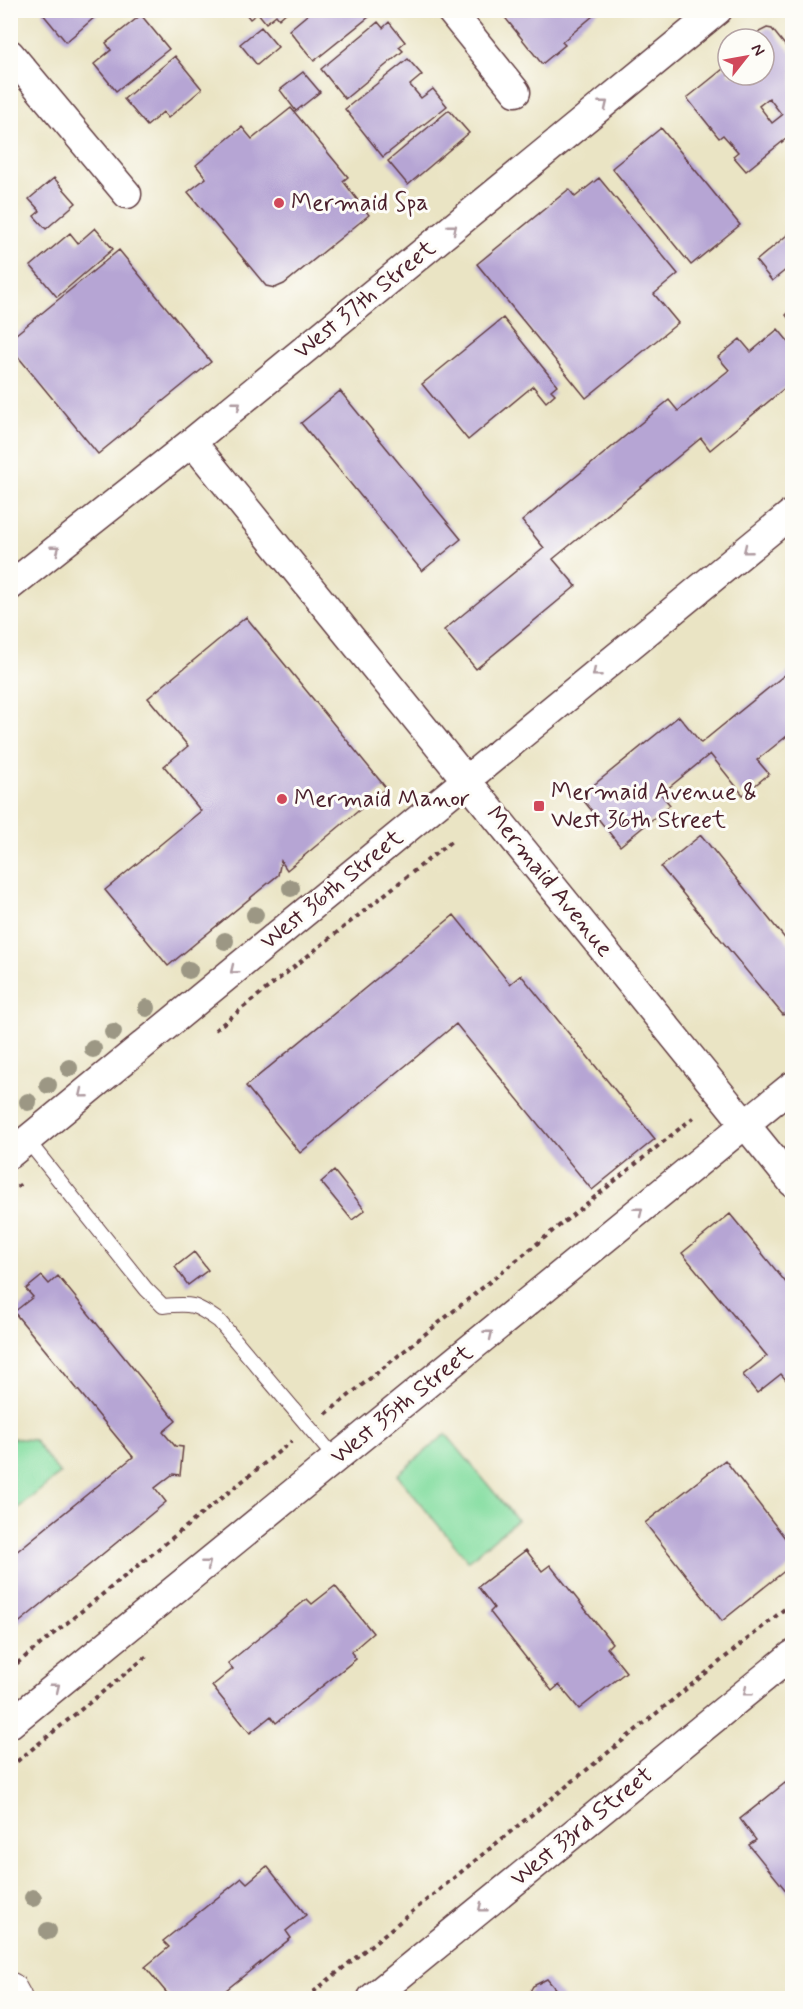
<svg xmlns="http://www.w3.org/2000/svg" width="803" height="2009" viewBox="0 0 803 2009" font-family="Mynerve,sans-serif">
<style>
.green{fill:#86dea2;stroke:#687e66;stroke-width:1.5}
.building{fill:#b6a5d4;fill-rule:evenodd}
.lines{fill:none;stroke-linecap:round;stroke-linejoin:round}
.service-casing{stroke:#623d42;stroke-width:16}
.minor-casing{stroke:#623d42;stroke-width:31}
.secondary-casing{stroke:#623d42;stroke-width:35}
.path{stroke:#623d42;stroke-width:4;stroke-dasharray:4.5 4.5;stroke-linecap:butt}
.service{stroke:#fff;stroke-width:14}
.minor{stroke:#fff;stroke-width:28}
.secondary{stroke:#fff;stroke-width:33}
.tree{fill:#9c9784}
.oneway{stroke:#ae9aa0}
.poi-dot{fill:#d1495b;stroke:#fdfcf7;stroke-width:2}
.labels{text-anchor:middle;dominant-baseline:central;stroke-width:6;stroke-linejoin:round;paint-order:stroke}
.poi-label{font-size:24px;fill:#4a1f2b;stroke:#fdfcf7;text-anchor:start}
.street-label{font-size:24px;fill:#4a1f2b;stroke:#fdfcf7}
</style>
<rect width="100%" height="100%" fill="#fdfcf7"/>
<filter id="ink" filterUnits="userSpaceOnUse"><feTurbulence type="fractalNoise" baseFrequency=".0167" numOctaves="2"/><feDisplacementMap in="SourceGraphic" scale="12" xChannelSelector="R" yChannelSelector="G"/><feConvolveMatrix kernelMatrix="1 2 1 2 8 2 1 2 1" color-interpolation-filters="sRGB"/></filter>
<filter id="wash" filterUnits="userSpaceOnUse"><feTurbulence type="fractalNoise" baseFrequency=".008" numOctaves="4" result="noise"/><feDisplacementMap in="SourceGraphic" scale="24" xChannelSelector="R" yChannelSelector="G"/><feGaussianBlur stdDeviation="1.35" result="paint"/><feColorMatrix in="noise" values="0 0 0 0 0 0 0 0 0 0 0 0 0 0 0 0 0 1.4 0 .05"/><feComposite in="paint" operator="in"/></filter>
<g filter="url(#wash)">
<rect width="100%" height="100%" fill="#eae4c4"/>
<!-- green -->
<path class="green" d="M446 1434 517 1520 468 1561 397 1475Z
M11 1438 34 1440 60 1474 11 1514Z"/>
<g id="blocks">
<!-- building -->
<path class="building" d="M45 10H103L66 42 42 13Z
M243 10H289L279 19 276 15 266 23 258 13 250 19Z
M313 10H366L370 16 314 61 289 30Z
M499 10H600L562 42 565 45 542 64Z
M141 15 169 49 116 91 94 64 111 50 106 43Z
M378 22 383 28 389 22 405 42 399 47 403 51 345 99 321 69Z
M261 27 278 47 257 65 240 44Z
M767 28 772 29 792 54V134L746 171 733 156 738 152 723 135 719 138 687 98 728 65V75H764V39H755L759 32ZM769 98 782 115 772 123 759 106Z
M175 56 202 89 168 118 163 112 147 126 124 99Z
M408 59 422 75 410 85 421 98 433 89 447 106 383 157 345 109Z
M303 72 320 92 296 111 280 90Z
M291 108 348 177 343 181 369 215 284 284 275 288 266 286 188 192 206 178 196 165 242 127 252 139Z
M449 110 469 133 408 185 388 161Z
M661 128 740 225 691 265 612 168Z
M54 178 76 203 46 229 34 216 40 211 29 199Z
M599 178 678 274 654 294 678 323 586 398 477 264 569 189 575 197Z
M95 228 113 249 57 297 31 266 70 233 78 243Z
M792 231V265L772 281 756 261Z
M119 250 211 362 98 454 10 347V339Z
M792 309V323L786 315Z
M503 318 557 385 551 390 555 394 546 402 533 386 468 440 422 384Z
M778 329 792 346V382L710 450 701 438 553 559 576 586 476 669 444 630 544 548 522 521 669 400 678 411 729 370 718 357 740 339 751 352Z
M340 391 461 539 422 571 301 423Z
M246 617 386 788 287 870 281 861 278 875 168 966 105 890 201 811 164 766 188 746 148 698Z
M792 669V732L757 760 769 774 743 795 710 754 661 794 670 805 620 846 580 796 679 716 701 743Z
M701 835 792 947V1008L783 1015 661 867Z
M454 915 510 984 521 975 655 1139 592 1190 456 1024 300 1153 246 1086Z
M334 1171 365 1210 352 1220 321 1182Z
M730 1214 792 1290V1387L781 1374 757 1393 743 1375 767 1356 682 1253Z
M194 1252 208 1270 188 1285 175 1267Z
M42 1276 49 1284 58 1276 176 1421 163 1432 175 1446 183 1447 180 1475 173 1474 155 1488 166 1502 10 1630V1557L133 1457 14 1312 33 1297 26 1289Z
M725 1460 792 1547V1565L722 1621 645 1523Z
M526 1550 542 1571 550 1565 612 1643 607 1648 626 1672 579 1709 559 1685 552 1691 490 1612 494 1608 478 1587Z
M335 1586 373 1633 351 1652 356 1659 276 1723 271 1716 250 1733 212 1686 233 1669 228 1663 307 1599 312 1604Z
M785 1783 792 1791V1898L749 1845 756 1840 740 1819Z
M267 1866 306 1915 286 1931 291 1938 216 1998H210L207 1995 202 1998H171L145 1967 169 1947 163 1941 242 1878 247 1883Z
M547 1979 563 1998H531L528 1995 533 1986Z"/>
</g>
</g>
<g filter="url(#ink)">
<use href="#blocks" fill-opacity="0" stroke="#623d42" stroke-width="1.5"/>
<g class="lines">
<defs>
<path id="service" d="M27 1140 146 1289 163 1306C192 1303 195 1304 219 1321L336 1459"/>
<path id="minor" d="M450 10 516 92
M10 54 127 194
M192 442 792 1182
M10 586 192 442 718 10
M10 1154 792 513
M10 1724 792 1086
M372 1998 792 1655"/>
<path id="secondary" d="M10 1989 15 1998"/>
</defs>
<!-- service casing -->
<use href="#service" class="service-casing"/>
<!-- minor casing -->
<use href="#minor" class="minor-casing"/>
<!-- secondary casing -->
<use href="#secondary" class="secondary-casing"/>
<!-- path -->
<path class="path" d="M215 1030 454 839
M10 1193 21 1184
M326 1414 694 1117
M10 1669 292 1441
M10 1767 147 1656
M306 1998 792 1603"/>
<!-- service -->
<use href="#service" class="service"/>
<!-- minor -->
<use href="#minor" class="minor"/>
<!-- secondary -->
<use href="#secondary" class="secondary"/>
</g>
<!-- trees -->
<g class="tree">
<circle cx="291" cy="888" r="9"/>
<circle cx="255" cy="915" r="9"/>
<circle cx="225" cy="941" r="9"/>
<circle cx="189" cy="970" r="9"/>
<circle cx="147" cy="1008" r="9"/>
<circle cx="113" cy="1032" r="9"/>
<circle cx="93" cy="1049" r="9"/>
<circle cx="69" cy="1068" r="9"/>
<circle cx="48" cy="1085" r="9"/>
<circle cx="28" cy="1102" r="9"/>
<circle cx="33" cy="1898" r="9"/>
<circle cx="48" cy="1931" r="9"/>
</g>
<!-- one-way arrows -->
<defs><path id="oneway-chevron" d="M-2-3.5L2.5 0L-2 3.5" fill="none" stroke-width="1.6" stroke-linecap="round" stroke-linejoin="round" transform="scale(1.5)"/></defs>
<g class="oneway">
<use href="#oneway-chevron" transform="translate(604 104) rotate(-39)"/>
<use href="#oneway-chevron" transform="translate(453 228) rotate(-39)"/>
<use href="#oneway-chevron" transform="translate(237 405) rotate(-39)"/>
<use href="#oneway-chevron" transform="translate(56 549) rotate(-38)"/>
<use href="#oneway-chevron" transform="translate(747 550) rotate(141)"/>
<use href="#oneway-chevron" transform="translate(596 673) rotate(141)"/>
<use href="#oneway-chevron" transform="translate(234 970) rotate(141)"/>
<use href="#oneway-chevron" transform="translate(83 1094) rotate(141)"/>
<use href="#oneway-chevron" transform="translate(639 1211) rotate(-39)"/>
<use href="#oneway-chevron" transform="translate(489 1334) rotate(-39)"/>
<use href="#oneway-chevron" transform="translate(207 1564) rotate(-39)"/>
<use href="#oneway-chevron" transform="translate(56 1687) rotate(-39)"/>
<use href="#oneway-chevron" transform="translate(747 1692) rotate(141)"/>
<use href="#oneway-chevron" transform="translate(482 1908) rotate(141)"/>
</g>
</g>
<!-- markers -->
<g class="poi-dot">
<circle cx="279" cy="203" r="6"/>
<circle cx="282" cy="799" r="6"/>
<rect x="533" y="800" width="12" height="12" rx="3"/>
</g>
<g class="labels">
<!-- poi labels -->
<g class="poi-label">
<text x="291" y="203">Mermaid Spa</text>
<text x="551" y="792">Mermaid Avenue &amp;<tspan x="551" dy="28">West 36th Street</tspan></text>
<text x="294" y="799">Mermaid Manor</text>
</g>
<!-- street labels -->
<g class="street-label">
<text transform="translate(365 300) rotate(-39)">West 37th Street</text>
<text transform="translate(549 882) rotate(51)">Mermaid Avenue</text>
<text transform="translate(332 890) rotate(-39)">West 36th Street</text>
<text transform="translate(402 1405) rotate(-39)">West 35th Street</text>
<text transform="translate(582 1827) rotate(-39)">West 33rd Street</text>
</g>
</g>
<!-- margin -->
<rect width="803" height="2009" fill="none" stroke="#fdfcf7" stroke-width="36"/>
<!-- north arrow -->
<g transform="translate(746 57) rotate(59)"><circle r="28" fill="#fdfcf7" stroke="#b5a4a5" stroke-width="1.5"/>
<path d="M0-4.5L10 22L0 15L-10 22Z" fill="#d1495b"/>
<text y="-9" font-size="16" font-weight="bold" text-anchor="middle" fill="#4a1f2b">N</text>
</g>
</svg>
